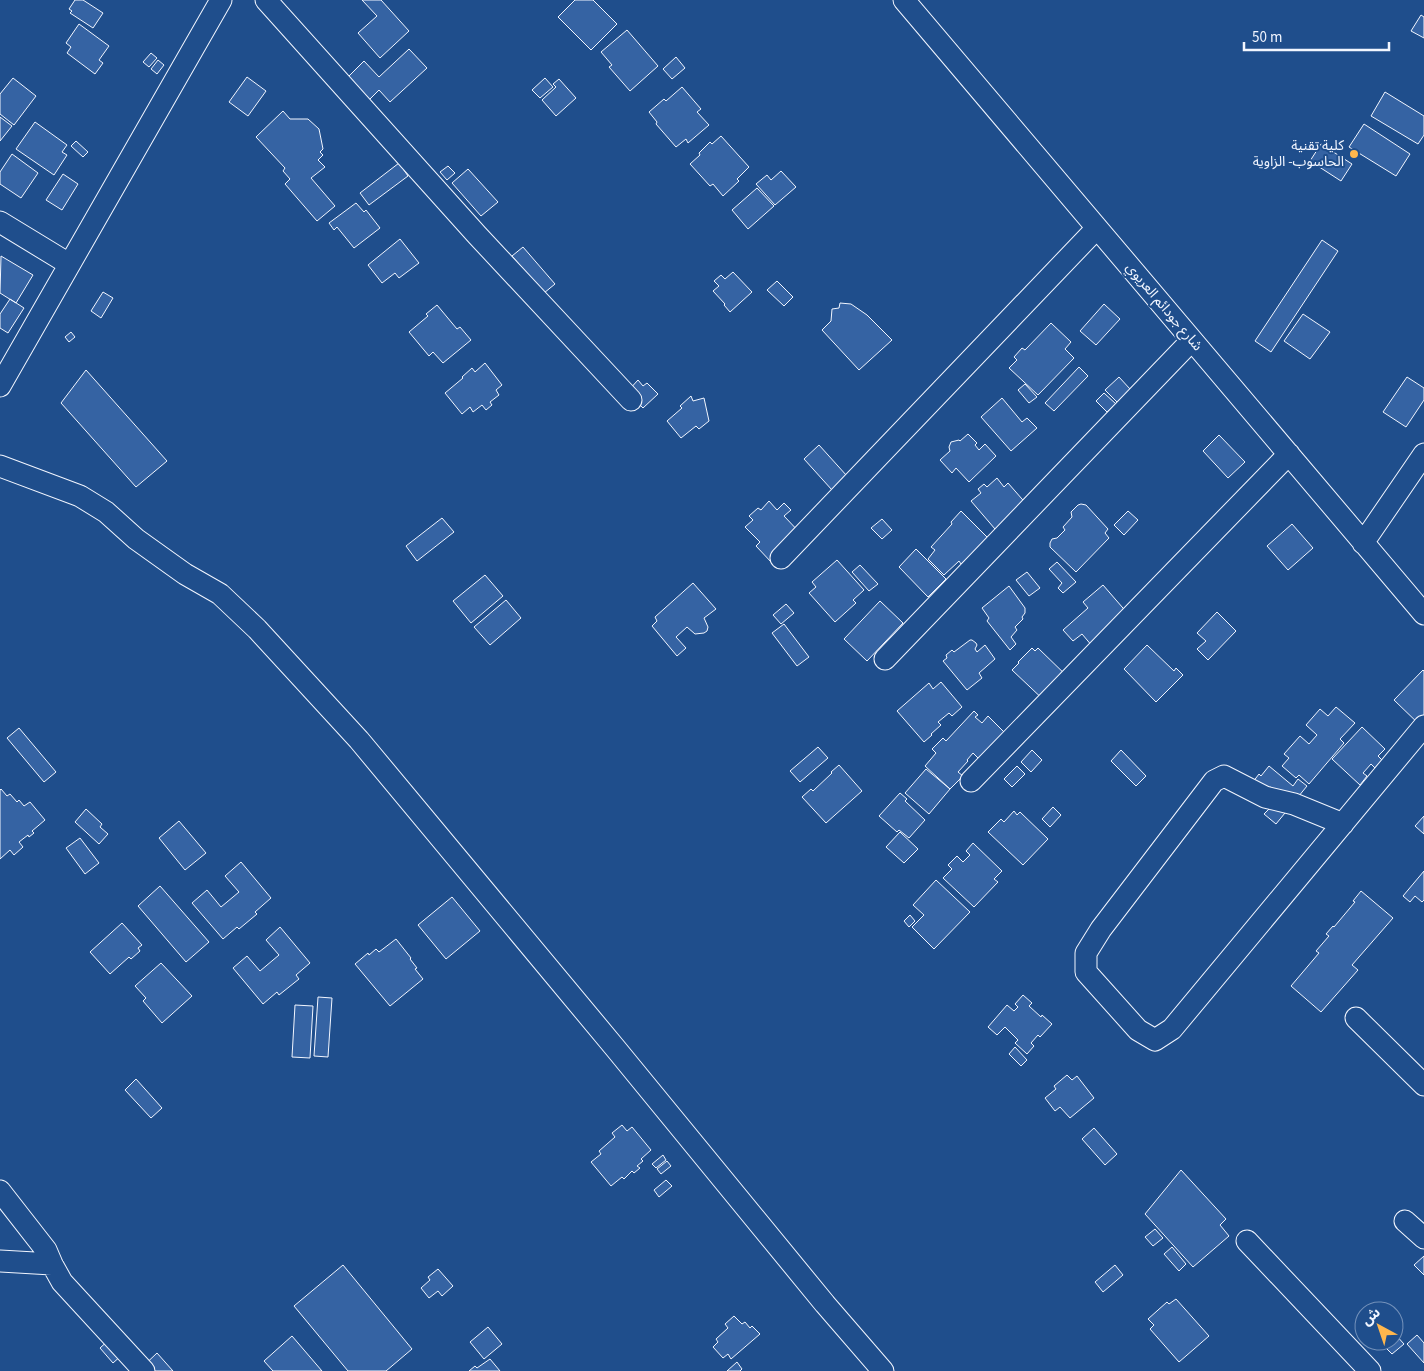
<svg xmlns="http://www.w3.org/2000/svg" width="1424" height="1371" viewBox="0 0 1424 1371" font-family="'Source Sans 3','Noto Sans Arabic',sans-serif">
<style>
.building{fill:#3563a3;stroke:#f2f6ff}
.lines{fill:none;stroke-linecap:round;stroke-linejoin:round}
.minor-casing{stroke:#f2f6ff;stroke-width:23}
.minor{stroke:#1f4e8c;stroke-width:21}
.poi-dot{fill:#ffb74d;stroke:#1f4e8c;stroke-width:2}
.labels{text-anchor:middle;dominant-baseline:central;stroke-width:4;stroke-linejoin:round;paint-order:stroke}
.poi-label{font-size:14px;fill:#f2f6ff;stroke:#1f4e8c;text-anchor:end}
.street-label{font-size:14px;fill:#f2f6ff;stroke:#1f4e8c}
</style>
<rect width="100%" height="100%" fill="#1f4e8c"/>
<!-- building -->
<path class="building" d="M75 0H83L103 13 93 28 70 13 72 11 69 9Z
M362 0H381L409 31 380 58 358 33 377 16Z
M575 0H593L617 24 591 50 558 17Z
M1421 15 1424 17V38L1411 31Z
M79 24 109 46 99 60 103 63 95 74 67 53 71 47 66 43Z
M627 30 658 66 630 91 609 67 612 65 601 52Z
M409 49 427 68 390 102 379 90 367 102 346 79 364 61 379 77Z
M151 53 157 58 149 67 143 62Z
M676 57 685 68 672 79 663 69Z
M158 60 164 65 157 74 151 69Z
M247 77 266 91 248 116 229 102Z
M13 78 36 96 14 125 0 114V94Z
M545 78 553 87 540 98 532 90Z
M559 79 576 98 556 116 542 100 556 87 553 84Z
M682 87 701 109 697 112 709 125 688 143 686 139 676 147 656 124 657 122 649 112 664 99 666 101Z
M1385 92 1424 116V135L1418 144 1371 116Z
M283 111 290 119H308L319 129 323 149 320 152 323 155 318 160 325 167 311 178 335 206 317 221 285 184 290 179 283 171 285 168 256 137Z
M0 117 12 126 0 141Z
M35 122 67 145 62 152 67 155 54 175 16 149Z
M1364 124 1410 154 1396 176 1349 147Z
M721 136 749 167 737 179 739 181 723 196 713 184 710 186 690 164 700 155 699 153 710 142 712 144Z
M76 141 88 152 83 157 71 146Z
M1321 144 1352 164 1341 181 1310 161Z
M12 154 38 173 21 198 0 184V172Z
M399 163 408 176 369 205 360 193Z
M448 166 455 173 447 180 440 172Z
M468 169 498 202 481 216 452 183Z
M781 171 796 187 775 205 756 184 767 175 771 180Z
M63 174 78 184 62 210 46 200Z
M757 188 774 206 748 229 732 210Z
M356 203 364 212 366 210 380 228 354 248 337 227 334 230 329 223Z
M400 239 419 263 399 278 395 273 382 283 368 265Z
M1322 240 1338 251 1271 352 1255 341Z
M523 247 555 284 544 293 512 256Z
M1 256 33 275 16 303 0 293Z
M733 272 752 292 730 312 724 305 725 304 713 291 719 286 714 281 721 275 725 279Z
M777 281 793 297 784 306 767 290Z
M103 292 113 298 101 318 91 311Z
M10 299 24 308 8 333 0 328V314Z
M840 303 851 304 867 315 892 340 859 370 822 330 831 321 832 309 839 308Z
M1104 304 1120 319 1096 345 1080 331Z
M437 305 457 329 460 327 471 340 443 363 433 352 429 356 409 332 428 316 426 314Z
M1303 314 1330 332 1310 359 1284 341Z
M1051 323 1071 342 1065 349 1074 358 1038 395 1009 368 1017 360 1014 357 1022 348 1025 350Z
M71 332 75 337 69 342 65 337Z
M485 363 502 385 496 390 499 395 490 402 492 405 486 410 482 405 473 412 470 407 462 414 445 393 463 378 462 377 472 368 475 372Z
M1079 367 1088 376 1054 411 1045 403Z
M86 370 167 461 136 487 61 403Z
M1119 377 1130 389 1117 402 1105 390Z
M1407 377 1424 388V400L1406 427 1383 412Z
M638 380 643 386 647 383 658 394 643 408 627 392Z
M1025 384 1037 397 1029 403 1018 390Z
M1104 393 1116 404 1107 412 1096 401Z
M691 396 693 401 704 398 709 421 699 429 696 426 681 438 667 421 682 408 680 406Z
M1002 398 1022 422 1027 418 1037 428 1011 451 981 417Z
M968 434 977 443 975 445 979 450 985 444 996 456 969 482 956 468 952 473 940 460 950 451 949 447 951 442 959 440 960 441Z
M1219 435 1245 462 1228 478 1203 451Z
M819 445 847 476 832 490 804 459Z
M997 478 1004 487 1008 483 1029 507 1001 536 971 501 981 493 978 489 984 484 987 487Z
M769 501 777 510 784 503 791 510 784 516 802 535 772 563 756 546 760 542 745 527 753 520 749 516 758 508 761 510Z
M1081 504 1086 505 1108 529 1105 533 1109 538 1076 572 1050 547V543L1052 539 1057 538 1065 530 1063 527 1072 517 1071 512 1078 505Z
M961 511 989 539 961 564 959 561 944 575 928 559 935 550 931 547 952 524 951 522Z
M1128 511 1138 520 1124 535 1114 525Z
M442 518 454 532 417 561 406 546Z
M882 519 892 530 882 539 871 528Z
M1292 524 1313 548 1288 570 1267 546Z
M916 549 946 579 928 597 899 567Z
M837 560 864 590 853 600 856 603 835 622 809 593 816 587 812 582Z
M1057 562 1076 582 1063 593 1058 588 1062 583 1049 569Z
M860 565 878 584 869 591 852 572Z
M1027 572 1040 588 1029 596 1016 580Z
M485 575 503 596 471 623 453 601Z
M693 583 716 609 704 618 708 627 707 631 704 633 695 634 687 627 676 637 686 648 677 656 652 626 657 621 655 617Z
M1103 585 1129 615 1093 647 1082 634 1073 641 1063 630 1088 608 1083 602Z
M1009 586 1025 608V613L1022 617 1023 619 1015 627 1017 630 1011 637 1016 644 1010 650 987 621 989 618 982 608Z
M506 600 521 618 490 645 474 627Z
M880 601 903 623 867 661 844 639Z
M786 604 794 613 781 624 773 615Z
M1217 612 1236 631 1208 660 1197 649 1206 641 1197 633Z
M784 624 809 657 797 666 772 633Z
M970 640H972L976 643 977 645 975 649 977 652 985 645 995 659 979 673 982 678 967 690 943 661 947 658 946 655 952 650 954 652Z
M1147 645 1174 671 1176 668 1183 675 1156 702 1124 669Z
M1032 648 1035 651 1038 648 1071 680 1048 704 1012 670 1019 663 1018 662Z
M1423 670 1424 671V727L1423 728 1394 700Z
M941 682 962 707 952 716 949 713 938 722 941 725 931 734 932 735 924 742 897 711 929 683 933 689Z
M1336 707 1355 723 1340 739 1344 743 1309 784 1299 775 1296 778 1282 766 1289 758 1284 754 1300 736 1309 744 1317 735 1306 725 1320 709 1328 716Z
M974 711 978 715 975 717 982 723 988 716 1007 735 982 762 973 753 967 760 968 761 958 772 963 776 950 789 925 766 936 753 932 749 943 738 946 741Z
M1362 727 1385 749 1378 756 1382 760 1375 768 1371 764 1363 773 1367 776 1360 785 1332 759Z
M19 728 56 772 44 782 7 738Z
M818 747 828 758 800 782 790 771Z
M1032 750 1042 760 1031 772 1021 762Z
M1121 750 1146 776 1136 786 1111 761Z
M839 765 862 791 826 823 802 797 811 789 813 791 832 773 831 772Z
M1017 766 1025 774 1012 787 1004 779Z
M1269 766 1293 786 1298 779 1307 786 1276 824 1264 814 1269 809 1246 791 1259 774 1261 776Z
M926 769 950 789 929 814 905 793Z
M1 789 7 796 10 794 17 802 19 800 24 806 30 802 45 820 32 831 34 833 29 837 28 835 19 842 23 847 14 855 10 850 0 859V790Z
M900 793 907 799 905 801 925 820 909 838 899 830 897 832 879 816Z
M1053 807 1061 815 1050 827 1042 819Z
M86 809 102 824 100 827 108 834 99 844 75 822Z
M1014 811 1017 815 1020 812 1048 839 1023 865 988 832 1001 819 1004 822Z
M1424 816V834L1415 826Z
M179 821 206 853 185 870 159 838Z
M900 832 918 849 904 863 886 847Z
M80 838 99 863 85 874 66 848Z
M973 843 1002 871 994 879 998 882 974 907 943 878 952 869 948 865 957 856 963 862 970 855 966 851Z
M241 862 271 898 255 912 257 914 239 929 237 927 223 939 192 903 207 890 221 907 239 892 225 876Z
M1424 871V900L1422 902 1415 896 1410 902 1403 896Z
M936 880 970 912 934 949 912 927 924 915 913 905Z
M160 886 209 942 186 962 138 906Z
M1361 891 1393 918 1352 965 1358 970 1321 1012 1291 986 1319 953 1316 951 1329 936 1326 934 1333 926 1334 927 1355 902 1353 901Z
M452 897 480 931 446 959 418 925Z
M910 915 915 921 909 927 904 921Z
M122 923 142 945 138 948 140 951 131 959 129 957 110 974 90 952Z
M280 927 310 963 296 975 299 979 279 995 277 992 263 1004 233 968 247 956 260 971 279 955 266 940Z
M396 939 411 958 410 959 417 968 415 969 423 979 390 1006 355 964 368 953 369 955 376 949 379 952Z
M161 963 192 996 162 1023 143 1001 146 998 135 986Z
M1023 995 1032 1003 1029 1006 1041 1017 1042 1015 1052 1024 1040 1037 1038 1035 1031 1043 1034 1046 1027 1054 1015 1043 1018 1040 1005 1027 997 1035 988 1027 1007 1005 1014 1011 1018 1007 1015 1004Z
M318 997 332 998 328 1057 314 1056Z
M295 1005 313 1006 310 1058 292 1057Z
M1015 1047 1027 1060 1021 1066 1009 1054Z
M1067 1075 1072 1080 1077 1076 1094 1098 1070 1118 1060 1107 1055 1111 1045 1098 1056 1089 1054 1086Z
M136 1079 162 1108 151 1118 125 1090Z
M622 1125 627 1131 632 1127 651 1150 641 1159 643 1161 637 1166 640 1168 634 1173 632 1171 624 1179 622 1177 611 1186 591 1162 601 1154 599 1151 615 1137 612 1133Z
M1094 1128 1117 1154 1105 1165 1082 1139Z
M663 1155 666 1160 656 1168 652 1164Z
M667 1161 671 1166 661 1174 657 1169Z
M1181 1170 1226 1219 1220 1225 1229 1236 1193 1267 1145 1214Z
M666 1180 672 1186 659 1197 654 1190Z
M1155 1229 1163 1238 1153 1246 1145 1237Z
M1172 1247 1186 1264 1179 1271 1164 1254Z
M1424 1256V1275L1414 1265Z
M343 1265 412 1349 386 1371H348L294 1306Z
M1115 1265 1123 1275 1103 1292 1095 1282Z
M438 1269 453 1286 442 1296 438 1291 429 1298 421 1288 430 1280 428 1277Z
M1176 1299 1209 1336 1179 1362 1150 1329 1154 1325 1148 1319 1167 1302 1169 1304Z
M734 1316 742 1324 745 1322 750 1328 752 1326 760 1334 731 1359 728 1354 723 1358 713 1347 718 1342 716 1339 728 1328 725 1324Z
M488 1327 502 1344 484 1359 470 1342Z
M120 1330 133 1345 113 1363 100 1348Z
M1394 1333 1404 1344 1392 1354 1381 1343 1383 1341H1394Z
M1417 1335 1424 1343V1363L1407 1344Z
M292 1336 322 1371H273L264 1361Z
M157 1353 173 1371H138Z
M490 1359 500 1371H469L475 1366 477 1368Z
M737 1362 742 1369 740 1371H727Z"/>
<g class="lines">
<defs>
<path id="minor" d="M266 0 477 235 631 400
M904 0 1424 614
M0 222 69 264
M0 386 221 0
M0 466 80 496 106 512 136 539 185 574 220 594 257 629 359 740 616 1049 825 1304 883 1371
M1363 543 1424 454
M781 558 1097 228
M885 659 1192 340
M971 781 1289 454
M1343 824 1294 804 1265 797 1224 776 1214 781 1101 929 1086 953V972L1138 1030 1155 1040 1172 1029 1424 726
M1356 1018 1424 1085
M0 1191 46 1250 52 1264 62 1282 144 1371
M1405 1221 1424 1238
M1247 1241 1370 1371
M0 1261 52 1264"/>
</defs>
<!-- minor casing -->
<use href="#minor" class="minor-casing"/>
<!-- minor -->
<use href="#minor" class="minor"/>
</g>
<!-- markers -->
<circle class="poi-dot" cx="1354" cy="154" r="5"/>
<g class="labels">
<!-- poi labels -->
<g class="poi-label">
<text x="1344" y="146">كلية تقنية<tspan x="1344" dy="16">الحاسوب- الزاوية</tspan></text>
</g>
<!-- street labels -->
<g class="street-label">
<text transform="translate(1164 307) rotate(50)">شارع جودائم العريوي</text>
</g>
</g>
<!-- north arrow -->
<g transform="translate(1379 1326) rotate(320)"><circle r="24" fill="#1f4e8c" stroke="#7391ba"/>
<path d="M0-4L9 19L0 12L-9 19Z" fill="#ffb74d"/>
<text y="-8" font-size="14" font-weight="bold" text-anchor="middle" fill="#f2f6ff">ش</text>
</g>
<!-- scale -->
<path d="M1244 42v8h145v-8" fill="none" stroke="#f2f6ff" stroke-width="2.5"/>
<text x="1252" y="42" font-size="15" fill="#f2f6ff" stroke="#1f4e8c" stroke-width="4" paint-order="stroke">50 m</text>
</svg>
